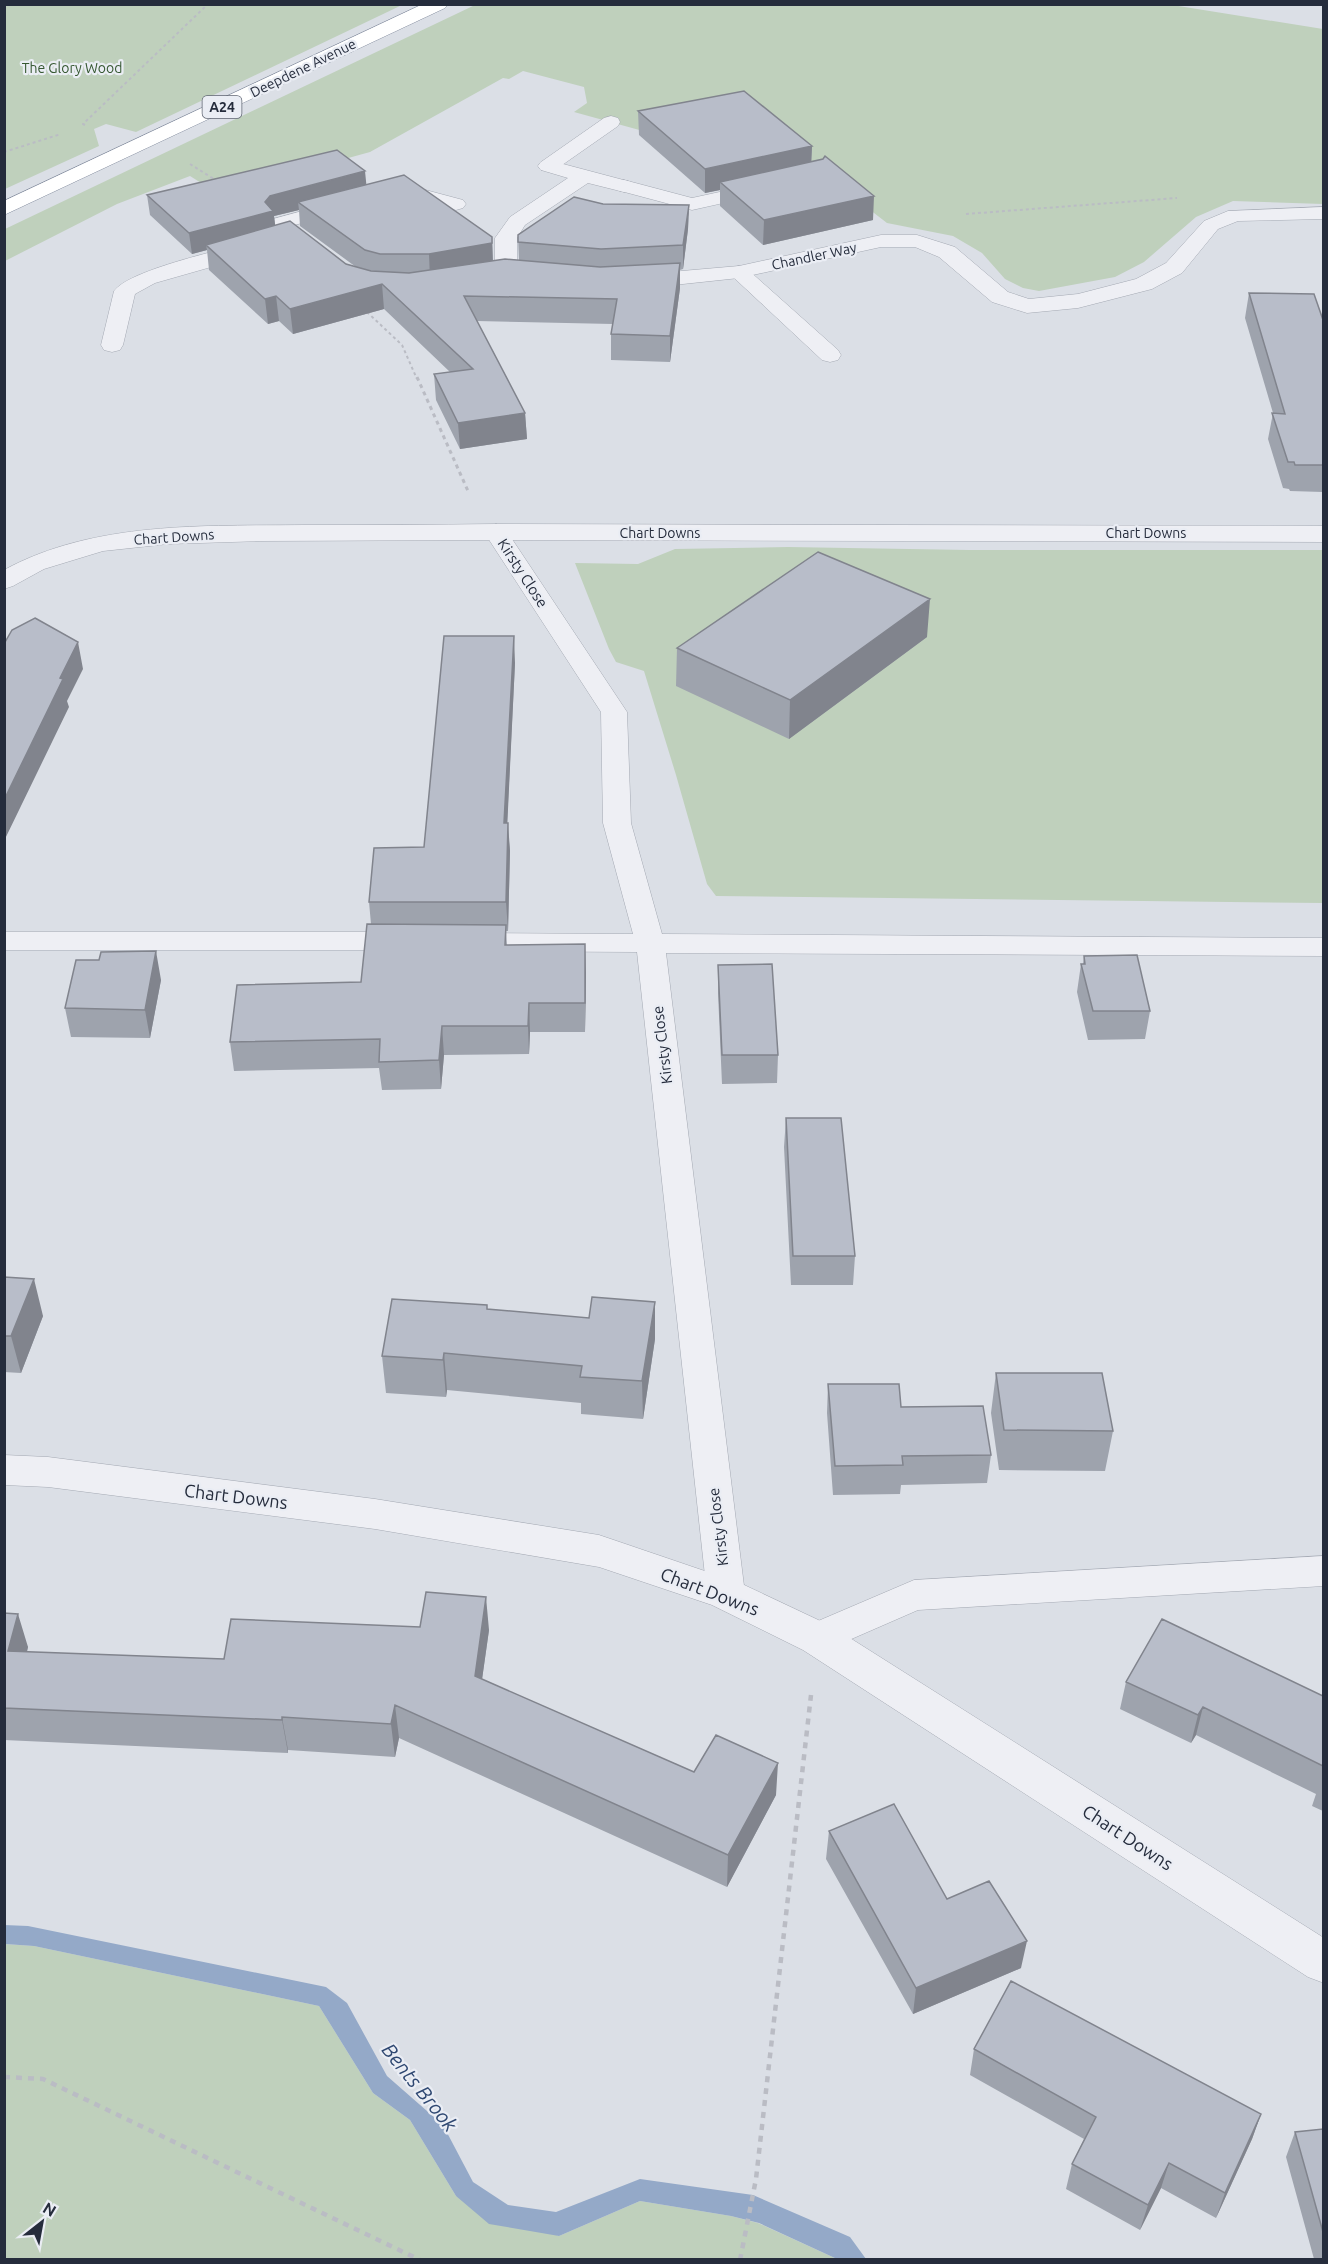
<svg xmlns="http://www.w3.org/2000/svg" width="1328" height="2264" viewBox="0 0 1328 2264" font-family="Ubuntu,sans-serif">
<style>
.green{fill:#bfd0bc}
.water{fill:#94a9c8}
.lines{fill:none;stroke-linecap:round;stroke-linejoin:round}
.service-casing{stroke:#a4a9b3;stroke-width:1}
.minor-casing{stroke:#a4a9b3;stroke-width:1}
.trunk-casing{stroke:#828b9d;stroke-width:1}
.path-far2{stroke:#babcc4;stroke-width:2;stroke-dasharray:3 3;stroke-linecap:butt}
.path-far1{stroke:#babcc4;stroke-width:3;stroke-dasharray:4 4;stroke-linecap:butt}
.path{stroke:#babcc4;stroke-width:4.5;stroke-dasharray:6 6;stroke-linecap:butt}
.service{fill:#eeeff4;fill-rule:evenodd}
.minor{fill:#eeeff4;fill-rule:evenodd}
.trunk{fill:#fff;fill-rule:evenodd}
.wall{fill:#9ea3ad;fill-rule:evenodd}
.shaded-wall{fill:#81848d}
.building{fill:#b8bdc9;stroke:#81848d;stroke-width:1.5}
.labels{text-anchor:middle;dominant-baseline:central;stroke-width:4.5;stroke-linejoin:round;paint-order:stroke}
.far-park-label{font-size:14px;fill:#365832;stroke:#eaedf4}
.far-street-label{font-size:14px;fill:#252c3c;stroke:#eaedf4}
.shield{fill:#eaedf4;stroke:#606673;stroke-width:1.5}
.shield-label{font-size:14px;font-weight:bold;fill:#252c3c}
.street-label{font-size:15px;fill:#252c3c;stroke:#eaedf4}
.near-street-label{font-size:18px;fill:#252c3c;stroke:#eaedf4}
.near-water-label{font-size:20px;font-style:italic;fill:#2e4771;stroke:#eaedf4}
</style>
<rect width="100%" height="100%" fill="#dbdfe6"/>
<!-- green -->
<path class="green" d="M1166 4 1323 29V204L1233 201 1196 217 1144 262 1115 277 1039 291 1023 288 1005 279 982 253 953 236 887 223 742 111 643 131 574 112 587 103 584 87 523 71 509 79 503 78 370 152 276 178 206 186 190 176 117 204 5 261V229L475 5Z
M4 5 5 4 402 5 136 132 106 124 94 129 99 146 5 189Z
M788 547 969 550H1323V903L716 896 707 884 676 775 644 671 616 662 609 649 575 563 638 564 675 549Z
M4 1944 34 1946 319 2006 373 2093 410 2120 456 2196 559 2236 640 2201 731 2216 758 2223 837 2259H5Z"/>
<!-- water -->
<path class="water" d="M4 1925 28 1926 326 1987 347 2003 387 2076 443 2125 473 2182 508 2205 556 2212 640 2179 753 2195 850 2237 866 2259H837L759 2223 731 2216 640 2201 559 2236 489 2224 456 2196 410 2120 373 2093 319 2006 34 1946 5 1944Z"/>
<g class="lines">
<defs>
<path id="service" d="M611 116 618 118 620 122 618 126 555 170H541L538 166 541 162 604 118Z
M624 180 692 198 761 183 768 185 771 189 768 193 692 210 617 190 614 186 617 182Z
M403 184 463 200 466 204 463 208 456 210 392 195 389 191 392 187Z
M339 201 346 203 349 207 346 211 280 229 273 227 270 223 273 219Z
M739 266 746 268 838 350 841 355 838 360 830 362 822 360 732 276 729 272 732 268Z
M496 525 504 527 627 712 631 823 662 934 1324 938V956L666 953 745 1594 739 1605 726 1609 713 1605 707 1594 637 952 464 951 454 949 449 942 454 935 464 933 633 934 603 823 601 712 484 532 488 527Z
M4 932H409L419 934 424 941 419 948 409 950H4Z
M1324 1556V1586L918 1610 817 1654 804 1649 798 1638 804 1627 914 1580Z"/>
<path id="minor" d="M548 160 631 182 634 186 631 190 624 192 588 183 525 225 517 238V275L514 280 506 282 498 280 495 275V238L510 217 568 178 541 170 538 166 541 162Z
M1324 207V219L1238 221 1218 229 1182 273 1152 289 1078 308 1027 313 992 302 939 257 915 247H881L739 278 636 289 628 287 625 282 628 277 636 275 739 266 881 235H917L955 247 1008 292 1029 299 1078 294 1136 279 1166 263 1204 221 1228 211Z
M252 242 260 243 263 248 260 253 155 283 135 294 123 345 120 350 112 352 104 350 101 345 114 291C129 270 224 249 252 242Z
M496 524 1324 526V542L496 540 262 541 168 544 103 551 44 569 13 586 4 589V570C94 521 205 526 304 525 368 525 432 525 496 524Z
M4 1455 48 1457 375 1499 599 1535 740 1583 831 1626 1324 1938V1983L1308 1977 803 1650 712 1605 599 1567 375 1529 48 1487 4 1485Z"/>
<path id="trunk" d="M423 4H448L445 8 4 215V201Z"/>
</defs>
<!-- service casing -->
<use href="#service" class="service-casing"/>
<!-- minor casing -->
<use href="#minor" class="minor-casing"/>
<!-- trunk casing -->
<use href="#trunk" class="trunk-casing"/>
<!-- path-far2 -->
<path class="path-far2" d="M85 125 83 124 208 4
M4 152 61 134
M190 164 217 181
M966 214 1177 198
M367 312 402 345 417 379"/>
<!-- path-far1 -->
<path class="path-far1" d="M417 377 468 491"/>
<!-- path -->
<path class="path" d="M4 2077 43 2079 420 2260
M740 2260 756 2179 811 1695"/>
<!-- service -->
<use href="#service" class="service"/>
<!-- minor -->
<use href="#minor" class="minor"/>
<!-- trunk -->
<use href="#trunk" class="trunk"/>
</g>
<!-- wall -->
<path class="wall" d="M638 111 812 146 811 162 873 220 763 245 720 206V190L705 193 639 135Z
M366 184 492 237 493 261H519L518 235 603 204 689 205 688 229 683 269 680 270V288L670 362 611 360V334L613 324 477 321 525 413 527 439 460 449 436 400 434 374 450 372 384 309 293 334 279 321 268 324 209 270 207 250 192 254 150 215 147 195ZM299 210 300 226 356 267 346 264 275 225 274 216Z
M1249 293 1323 320V492L1290 491 1289 489 1283 488 1268 439 1273 413 1245 318Z
M927 637 789 739 676 686 677 648Z
M515 663 507 823 510 851 508 931H506L507 945 586 973 585 1032H530L529 1054 444 1055 441 1089 382 1090 379 1068 234 1071 230 1042 361 982 371 924 369 902 424 847Z
M1084 956 1150 1011 1145 1039 1088 1040 1077 992 1081 964H1083Z
M718 965 778 1055 777 1083 722 1084 718 993Z
M161 980 150 1038 71 1037 65 1008Z
M786 1118 855 1256 853 1285H791L784 1147Z
M4 1277 43 1316 21 1373 4 1372Z
M488 1309 655 1339 643 1419 581 1414V1403L447 1390 446 1397 386 1393 382 1356Z
M996 1373 1113 1431 1105 1471 999 1470 991 1413Z
M828 1384 901 1407 991 1455 987 1483 901 1485 900 1494 833 1495 827 1413Z
M4 1613 28 1647 27 1652 224 1659 489 1630 482 1679 694 1772 776 1795 727 1887 399 1738 395 1757 288 1750V1753L4 1740Z
M1126 1682 1323 1696V1811L1312 1806 1316 1794 1196 1735 1191 1743 1120 1709Z
M829 1831 947 1899 1021 1968 913 2014 826 1859Z
M974 2049 1261 2114 1252 2139 1216 2218 1161 2188 1140 2230 1066 2189 1072 2164 1084 2139 970 2075Z
M1323 2129V2259H1314L1286 2157 1295 2132Z"/>
<!-- shaded-wall -->
<path class="shaded-wall" d="M812 146 811 169 720 182V190L705 193V169Z
M365 171 367 191 298 202 299 210 274 216 276 232 206 245 207 250 192 254 189 233 265 202 270 196Z
M874 196 873 220 763 245 764 220Z
M689 205 688 229 683 269V245Z
M492 237 493 268 430 279 429 254Z
M680 263V288L670 362V336Z
M382 284 384 309 293 334 290 309Z
M276 296 279 321 268 324 265 299Z
M525 413 527 439 460 449 458 423Z
M930 599 927 637 789 739 790 700Z
M514 636 515 663 506 851 504 823Z
M78 642 83 669 67 701 69 707 4 841V800L60 678Z
M508 823 510 851 508 931 506 902Z
M585 944 586 973 585 1032Z
M156 951 161 980 150 1038 145 1010Z
M529 1003 530 1032 529 1054 528 1026Z
M442 1026 444 1055 441 1089 439 1060Z
M34 1279 43 1316 21 1373 11 1336Z
M655 1302V1339L643 1419 642 1381Z
M444 1353 447 1390 446 1397 443 1360Z
M486 1597 489 1630 478 1708 475 1676Z
M18 1614 28 1647 18 1684 8 1651Z
M395 1705 399 1738 395 1757 391 1724Z
M1203 1707 1196 1735 1191 1743 1198 1715Z
M282 1717 288 1750V1753L282 1720Z
M778 1763 776 1795 727 1887 728 1855Z
M1027 1941 1021 1968 913 2014 916 1988Z
M1261 2114 1252 2139 1216 2218 1225 2193Z
M1169 2163 1161 2188 1140 2230 1148 2205Z"/>
<!-- building -->
<path class="building" d="M744 91 812 146 705 169 638 111Z
M337 150 365 171 270 196 265 202 273 211 189 233 147 195Z
M825 156 874 196 764 220 720 182 823 159Z
M404 175 492 237V243L429 254H380L365 250 298 202Z
M574 197 603 204 689 205 683 245 601 249 518 242V235Z
M290 221 346 264 371 271 409 273 505 259 600 267 680 263 670 336 611 334 617 299 464 296 525 413 458 423 434 374 473 369 382 284 290 309 276 296 265 299 206 245Z
M1249 293 1314 294 1323 320V465H1295L1294 462H1288L1272 413 1285 414Z
M818 552 930 599 790 700 677 648Z
M35 618 78 642 60 678 63 679 4 800V644L12 630Z
M444 636H514L504 823H508L506 902H369L374 848 424 847Z
M367 924 506 925 505 945 585 944V1003H529L528 1026H442L439 1060 379 1062 380 1039 230 1042 237 985 361 982Z
M156 951 145 1010 65 1008 76 960H99L101 952Z
M1137 955 1150 1011H1093L1081 964H1085L1084 956Z
M772 964 778 1055H722L718 965Z
M786 1118H841L855 1256H793Z
M4 1277 34 1279 11 1336H4Z
M592 1297 655 1302 642 1381 580 1377 582 1366 444 1353 443 1360 382 1356 392 1299 487 1305V1309L589 1318Z
M996 1373H1102L1113 1431 1004 1430Z
M828 1384H899L901 1407 983 1406 991 1455 902 1456 903 1465 835 1466Z
M426 1592 486 1597 475 1676 694 1772 716 1735 778 1763 728 1855 395 1705 391 1724 282 1717V1720L4 1708V1613L18 1614 8 1651 224 1659 231 1619 420 1627Z
M1162 1619 1323 1696V1766L1203 1707 1198 1715 1126 1682Z
M894 1804 947 1899 989 1881 1027 1941 916 1988 829 1831Z
M1011 1981 1261 2114 1225 2193 1169 2163 1148 2205 1072 2164 1096 2117 974 2049Z
M1323 2129V2232L1295 2132Z"/>
<g class="labels">
<!-- far-park labels -->
<g class="far-park-label">
<text x="72" y="68">The Glory Wood</text>
</g>
<!-- far-street labels -->
<g class="far-street-label">
<text transform="translate(303 68) rotate(-26)">Deepdene Avenue</text>
<text transform="translate(814 256) rotate(-12)">Chandler Way</text>
<text x="660" y="533">Chart Downs</text>
<text x="1146" y="533">Chart Downs</text>
<text transform="translate(174 537) rotate(-4)">Chart Downs</text>
</g>
<!-- shield labels -->
<rect class="shield" x="202.5" y="96" width="39" height="22" rx="4.5"/>
<g class="shield-label">
<text x="222" y="107">A24</text>
</g>
<!-- street labels -->
<g class="street-label">
<text transform="translate(523 573) rotate(57)">Kirsty Close</text>
<text transform="translate(662 1045) rotate(-97)">Kirsty Close</text>
<text transform="translate(718 1527) rotate(-97)">Kirsty Close</text>
</g>
<!-- near-street labels -->
<g class="near-street-label">
<text transform="translate(236 1496) rotate(7)">Chart Downs</text>
<text transform="translate(710 1591) rotate(21)">Chart Downs</text>
<text transform="translate(1128 1837) rotate(33)">Chart Downs</text>
</g>
<!-- near-water labels -->
<g class="near-water-label">
<text transform="translate(420 2087) rotate(51)">Bents Brook</text>
</g>
</g>
<!-- border -->
<rect width="1328" height="2264" fill="none" stroke="#252c3c" stroke-width="12"/>
<!-- north arrow -->
<g transform="translate(42 2222) rotate(31)" stroke="#eaedf4" stroke-width="4.5" paint-order="stroke">
<path d="M0-4.5L10 22L0 15L-10 22Z" fill="#252c3c"/>
<text y="-9" font-size="16" font-weight="bold" text-anchor="middle" fill="#252c3c">N</text>
</g>
</svg>
